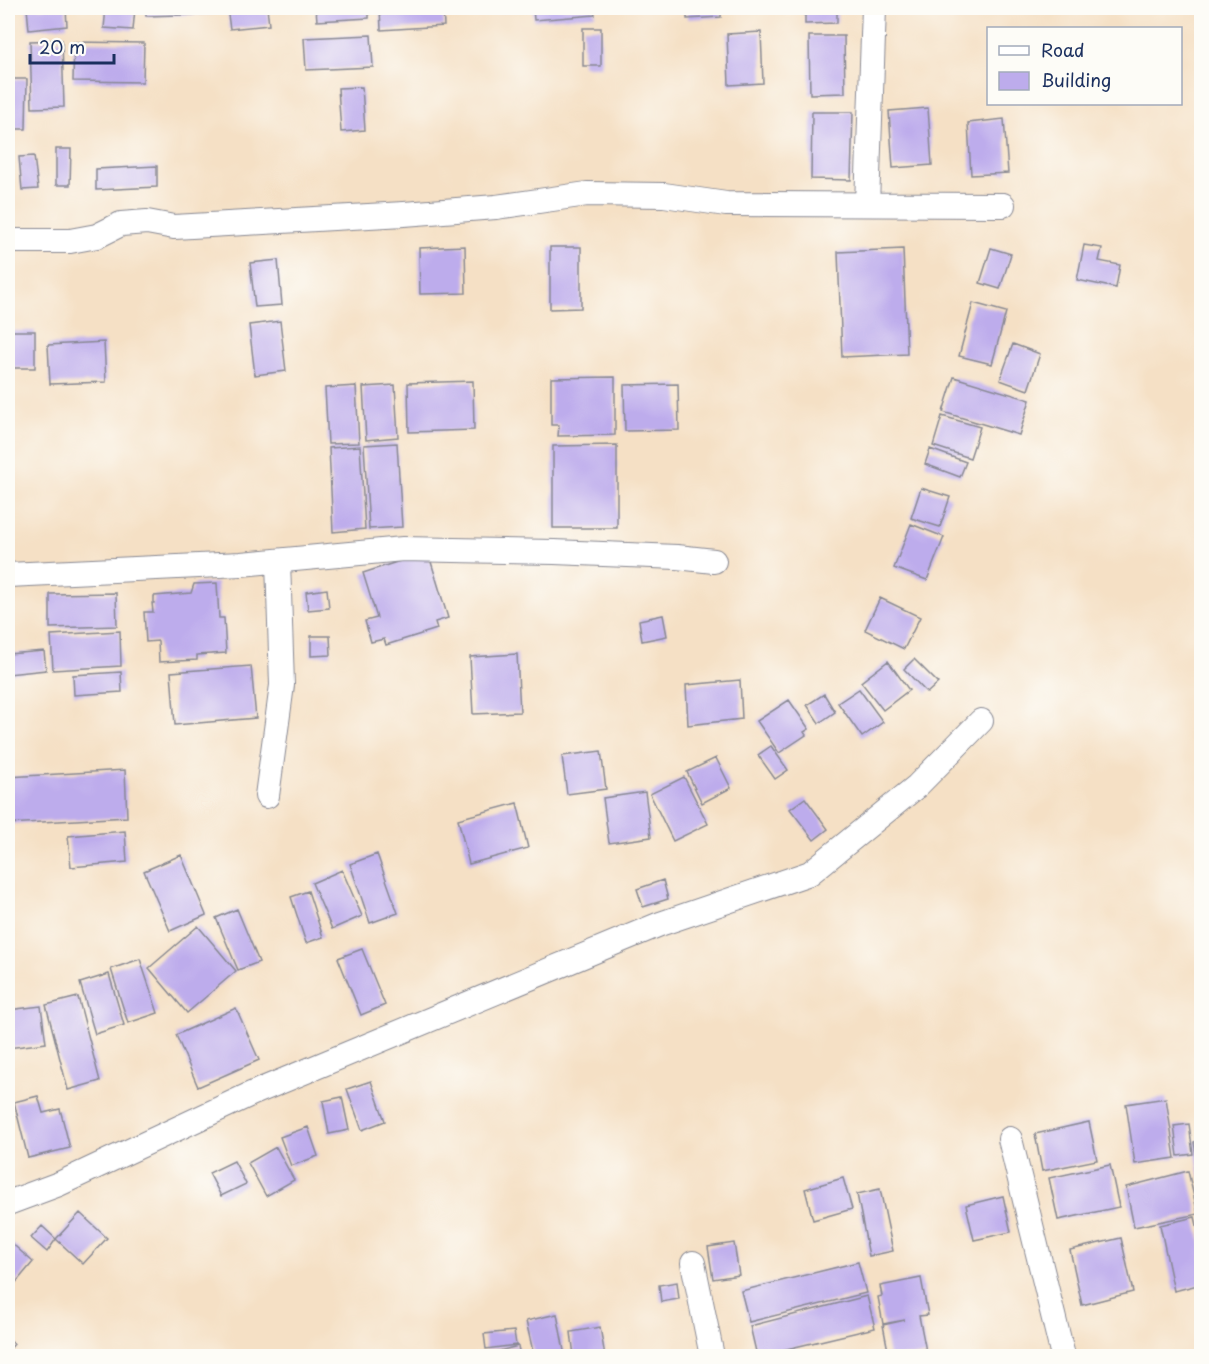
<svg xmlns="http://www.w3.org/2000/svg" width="1209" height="1364" viewBox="0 0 1209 1364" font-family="'Playpen Sans',sans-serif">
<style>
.building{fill:#bdacec}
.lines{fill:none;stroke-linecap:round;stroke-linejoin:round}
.street-casing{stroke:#888892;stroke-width:26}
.street{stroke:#fff;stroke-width:24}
</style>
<rect width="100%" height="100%" fill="#fdfcf7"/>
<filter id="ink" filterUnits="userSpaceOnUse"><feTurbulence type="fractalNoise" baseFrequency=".0167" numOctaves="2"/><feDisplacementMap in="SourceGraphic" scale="12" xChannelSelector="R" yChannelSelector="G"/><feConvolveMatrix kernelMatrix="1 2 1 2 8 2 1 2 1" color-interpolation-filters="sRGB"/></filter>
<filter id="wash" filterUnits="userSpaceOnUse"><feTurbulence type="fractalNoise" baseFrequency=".008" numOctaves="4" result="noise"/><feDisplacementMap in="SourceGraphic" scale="24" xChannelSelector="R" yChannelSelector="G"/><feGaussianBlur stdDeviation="1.35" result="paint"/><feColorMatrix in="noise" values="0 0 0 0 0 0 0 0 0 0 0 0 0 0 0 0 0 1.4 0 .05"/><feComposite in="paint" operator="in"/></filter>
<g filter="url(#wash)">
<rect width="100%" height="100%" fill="#f5e0c5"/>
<g id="blocks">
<!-- building -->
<path class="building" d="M27 8H66L67 26 29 30Z
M106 8H135L133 30 104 28Z
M146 8H213V14L146 16Z
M227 8H267L269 25 230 29Z
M316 8H369V18L317 21Z
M380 8H443L444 26 381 30Z
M495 8H529V9L496 13Z
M533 8H594L595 15 534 20Z
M687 8H721V17L687 19Z
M805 8H837V23L805 24Z
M583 28H601V66H583Z
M761 32 763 83 729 85 727 34Z
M371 35 373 67 306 70 304 38Z
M809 36H844L845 93 810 94Z
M62 40 64 107 32 108 30 41Z
M74 42 144 43 143 82 73 81Z
M8 79H27L26 129H8Z
M362 87 365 130 341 132 338 88Z
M928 108 932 165 893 168 889 111Z
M812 112H853L851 180 811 179Z
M1004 119 1008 173 971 175 968 123Z
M56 149H71L70 185H56Z
M34 156 38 189 22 190 19 157Z
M157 166V187L96 190V169Z
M1084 245 1102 248 1099 261 1120 265 1116 288 1077 280Z
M465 246 466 293 420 294 419 248Z
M550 247H581V308L550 309Z
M991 248 1011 254 1000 289 980 283Z
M903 249 907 354 842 357 838 252Z
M278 260 282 305 255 307 250 263Z
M973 303 1006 312 992 364 959 356Z
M280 321 286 371 255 375 249 325Z
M8 331H35V368H8Z
M104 342 106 382 50 384 48 345Z
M1013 344 1040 354 1028 390 1000 380Z
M615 377V435L558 436 559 425H551V378Z
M954 377 1030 400 1019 435 943 412Z
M473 381 474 430 409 432 408 383Z
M678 384 679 430 625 431 624 385Z
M395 385 398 437 366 440 363 387Z
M356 386 359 443 328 444 325 388Z
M942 416 980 427 970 458 933 446Z
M397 443 402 527 369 529 364 445Z
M617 445V528H553V446Z
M360 446 365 529 333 532 329 448Z
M930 449 966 462 960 477 925 464Z
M921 488 950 497 940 527 911 518Z
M911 524 944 537 927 580 894 568Z
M428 552 448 618 435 622 437 629 386 645 384 639 371 642 365 621 377 618 363 573Z
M217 583 219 618H224L226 653 197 655V660L159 662 158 641 146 642 144 612H153L152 603H154V596L191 593 194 584Z
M327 589 329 608 308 610 306 592Z
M116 593 117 626 50 628V594Z
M880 598 920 617 904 649 865 630Z
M663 615 667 636 642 641 639 620Z
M120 631 121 666 53 670 51 635Z
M311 636H330L331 655 311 656Z
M44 651 46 670 8 674V654Z
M517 654 520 712 473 714 470 657Z
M914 659 938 683 927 693 904 669Z
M888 661 909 690 883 710 861 682Z
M251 666 256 718 175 725 171 672Z
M121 672 122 692 74 695 73 675Z
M740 680 742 719 688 725 686 685Z
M859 689 883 722 862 737 838 703Z
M824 694 835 712 819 723 807 705Z
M789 700 809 729 804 732 806 735 779 753 757 721Z
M771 746 788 770 775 779 758 755Z
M601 751 606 789 567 794 562 756Z
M716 758 731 788 702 803 687 772Z
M125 770 127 817 8 824V777Z
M684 777 708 824 673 841 650 794Z
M645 792 651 837 609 843 603 798Z
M805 798 828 829 814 840 790 809Z
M517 803 528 848 469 864 458 819Z
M125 831 127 862 71 867 68 836Z
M377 854 398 913 370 923 350 864Z
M181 855 206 915 170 931 144 871Z
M342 870 362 916 332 929 312 883Z
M663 880 668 899 643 907 637 889Z
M308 891 323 937 306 943 291 897Z
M237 909 259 962 238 970 216 918Z
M198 926 236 971 187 1013 149 968Z
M362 949 385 1005 361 1015 338 958Z
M140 959 158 1013 128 1023 111 969Z
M109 974 124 1025 95 1034 80 983Z
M78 997 100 1081 68 1090 46 1005Z
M41 1006 46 1043 8 1048V1010Z
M236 1008 259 1060 198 1087 176 1035Z
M371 1081 385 1121 362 1130 347 1089Z
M38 1096 43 1113 60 1109 70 1148 28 1158 14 1102Z
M342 1097 349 1130 329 1134 323 1101Z
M1166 1098 1175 1158 1135 1164 1126 1104Z
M1089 1122 1097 1160 1042 1171 1035 1134Z
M1189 1124 1193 1154 1178 1156 1174 1126Z
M308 1127 318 1156 291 1166 280 1137Z
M1202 1140V1177H1200L1194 1142Z
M276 1147 294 1180 266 1196 248 1163Z
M234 1161 246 1184 221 1196 209 1173Z
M1110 1165 1119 1207 1058 1220 1049 1178Z
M1188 1171 1198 1214 1134 1227 1126 1187Z
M843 1178 852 1209 813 1220 805 1189Z
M880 1189 893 1251 869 1256 857 1194Z
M1003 1196 1011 1232 974 1240 966 1205Z
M80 1213 107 1238 83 1264 56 1239Z
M1195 1217 1202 1246V1284L1174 1291 1160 1225Z
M42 1226 56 1239 47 1252 31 1238Z
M1121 1238 1133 1292 1082 1305 1070 1250Z
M8 1240 33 1262 8 1292Z
M734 1243 739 1275 713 1279 708 1247Z
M858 1262 866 1293 749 1322 741 1291Z
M921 1278 928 1315 919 1316 927 1356H889L883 1325 905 1320 883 1324 878 1297 882 1296 880 1286Z
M677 1282 679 1299 661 1302 659 1285Z
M867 1296 875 1328 757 1356 750 1326Z
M557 1314 565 1356H534L526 1321Z
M600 1327 605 1356H574L571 1332Z
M514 1331 516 1345 486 1349 484 1334Z
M8 1339 14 1344 8 1351Z
M518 1346 520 1356H481Z
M817 1352 818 1356H803Z"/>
</g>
</g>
<g filter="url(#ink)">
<use href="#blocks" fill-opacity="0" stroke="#888892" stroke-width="1.5"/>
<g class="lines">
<defs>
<path id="street" d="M867 204 874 8
M8 241H70L97 236 121 224 147 222 174 227 404 214 496 207 587 194 664 195 726 204 1003 205
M8 575 241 564 403 549 554 552 677 557 714 561
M267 796 282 685 278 561
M1010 1139 1063 1356
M8 1203 59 1184 251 1094 660 924 810 873 917 786 981 721
M693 1263 712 1356"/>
</defs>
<!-- street casing -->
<use href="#street" class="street-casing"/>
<!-- street -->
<use href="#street" class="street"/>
</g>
</g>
<!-- margin -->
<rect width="1209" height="1364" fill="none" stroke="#fdfcf7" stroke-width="30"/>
<!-- legend -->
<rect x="987" y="27" width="195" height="78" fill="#fdfcf7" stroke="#a3aaba" stroke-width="1.5"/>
<rect x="999" y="46" width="30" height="9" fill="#ffffff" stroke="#a3aaba" stroke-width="1.5"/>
<text x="1041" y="57" font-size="18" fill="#1b2f5e">Road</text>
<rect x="999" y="72" width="30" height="18" fill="#bdacec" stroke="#a3aaba" stroke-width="1.5"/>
<text x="1041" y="87" font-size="18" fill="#1b2f5e">Building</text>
<!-- scale -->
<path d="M30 54v9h84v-9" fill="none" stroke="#1b2f5e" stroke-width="3"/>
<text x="39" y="54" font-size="18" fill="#1b2f5e" stroke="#fdfcf7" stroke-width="4.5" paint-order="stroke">20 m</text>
</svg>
